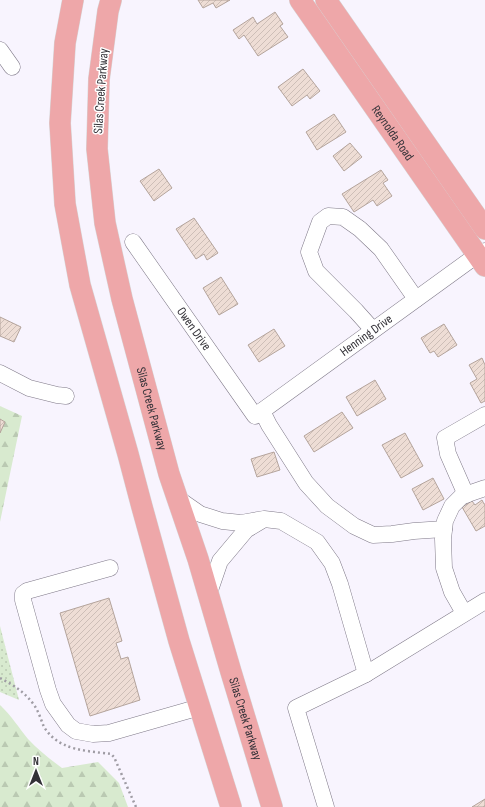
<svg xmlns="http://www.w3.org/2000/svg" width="485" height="807" viewBox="0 0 485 807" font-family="'Sofia Sans Condensed',sans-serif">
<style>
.grass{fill:url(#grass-dots)}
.forest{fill:url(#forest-firs)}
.building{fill:url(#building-hatch);stroke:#b4a49c}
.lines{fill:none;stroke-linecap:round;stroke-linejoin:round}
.minor-casing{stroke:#7f7988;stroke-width:17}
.major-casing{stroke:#d6d6d7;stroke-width:22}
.path{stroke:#9f9ca4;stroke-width:2.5;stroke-dasharray:2 3;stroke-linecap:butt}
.minor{stroke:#fff;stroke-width:16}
.major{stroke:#eea7a9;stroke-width:21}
.labels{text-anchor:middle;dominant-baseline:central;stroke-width:3;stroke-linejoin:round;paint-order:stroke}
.street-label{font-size:13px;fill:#333137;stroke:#fff}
</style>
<defs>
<pattern id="grass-dots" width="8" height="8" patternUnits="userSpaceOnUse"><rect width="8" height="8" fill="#d8eacf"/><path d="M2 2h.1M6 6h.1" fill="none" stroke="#bac9b2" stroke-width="1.8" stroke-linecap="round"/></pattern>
<pattern id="forest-firs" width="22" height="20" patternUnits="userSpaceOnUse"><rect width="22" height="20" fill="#d8eacf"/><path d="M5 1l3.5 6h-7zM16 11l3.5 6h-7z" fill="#bac9b2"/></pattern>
<pattern id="building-hatch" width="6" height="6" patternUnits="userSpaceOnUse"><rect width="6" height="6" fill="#eeddd5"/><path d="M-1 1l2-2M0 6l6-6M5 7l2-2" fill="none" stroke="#cdbeb7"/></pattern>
</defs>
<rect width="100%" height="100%" fill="#f8f4fe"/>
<!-- grass -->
<path class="grass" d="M0 626 19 700 0 692Z"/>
<!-- forest -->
<path class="forest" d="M0 406 22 416 0 522Z
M0 705C11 715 19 728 28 739 38 750 50 759 62 768L98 762 119 783 128 807H0Z"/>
<!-- building -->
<path class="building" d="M198 0H230L216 8 213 3 203 8Z
M275 12 283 24 280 26 288 37 258 56 244 35 239 39 233 30 253 17 257 24Z
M303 69 320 91 310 99 307 95 292 106 278 87Z
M334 114 346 132 317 150 306 132Z
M350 143 362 157 344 171 333 156Z
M159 169 172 188 154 201 140 181Z
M381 170 388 180 383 183 392 196 377 206 373 200 354 212 342 194Z
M194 218 218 253 207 260 204 254 196 259 176 229Z
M221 277 238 304 219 315 203 288Z
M0 317 21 327 14 342 0 336Z
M444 324 457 345 438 357 434 351 430 353 421 338Z
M274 329 285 346 259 362 248 345Z
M482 358 485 365V401L481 403 470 383 477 379 469 365Z
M375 380 386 399 357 416 346 397Z
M342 412 353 428 314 452 304 436Z
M0 419 5 422 0 433Z
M405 433 423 466 401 478 382 445Z
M274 452 280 470 257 477 251 459Z
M433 478 444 499 423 510 412 489Z
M482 500 484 504H485V526L476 531 462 507 472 501 475 505Z
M109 598 122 641 116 643 121 659 128 657 140 700 90 716 60 613Z
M485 799V807H472Z"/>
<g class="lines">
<defs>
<g id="minor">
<path d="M0 50 12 67"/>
<path id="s1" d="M133 242 255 416 477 255 485 251"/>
<path d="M373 330 356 311 316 271 309 252 320 222 328 216 343 217 360 229 381 249 416 299"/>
<path d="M0 373 29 388 57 395 66 396"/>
<path d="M262 411 269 425 306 483 327 506 354 526 373 535 392 534 414 531 444 529"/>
<path d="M466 495 448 454 445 438 485 415"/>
<path d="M177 498 200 514 222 521 241 523 264 519 281 521 317 542 332 563 340 584 366 674"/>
<path d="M110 568 27 591 23 594V600L48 690 53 704 68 725 76 731 93 734 109 733 200 707"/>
<path d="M208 596 220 561 246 530 261 521"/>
<path d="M464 613 452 592 444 568 443 539 445 521 452 506 462 496 485 488"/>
<path d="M326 807 296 708 366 674 485 601"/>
</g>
<g id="major">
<path d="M73 0 65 43 60 123 65 204 80 285 128 454 142 507 179 641 231 807"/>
<path id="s2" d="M111 0 108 11 99 79 97 149 105 223 122 299 169 474 198 559 231 672 272 807"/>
<path id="s3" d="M300 0 485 266"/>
<path d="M326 0 485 229"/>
</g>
</defs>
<!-- minor casing -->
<use href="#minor" class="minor-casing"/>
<!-- major casing -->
<use href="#major" class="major-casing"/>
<!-- path -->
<path class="path" d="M0 678C13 685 25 692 34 705 39 712 41 720 44 727 49 735 57 742 65 745 77 751 97 752 111 754L114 757 136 807"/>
<!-- minor -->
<use href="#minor" class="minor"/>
<!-- major -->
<use href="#major" class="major"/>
</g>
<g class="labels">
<!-- street labels -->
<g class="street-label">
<text transform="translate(101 91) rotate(-86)">Silas Creek Parkway</text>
<text stroke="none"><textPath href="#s3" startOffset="162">Reynolda Road</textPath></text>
<text stroke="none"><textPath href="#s1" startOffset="106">Owen Drive</textPath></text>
<text stroke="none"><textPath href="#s1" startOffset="350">Henning Drive</textPath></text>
<text stroke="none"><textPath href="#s2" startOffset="416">Silas Creek Parkway</textPath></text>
<text stroke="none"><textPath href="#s2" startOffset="740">Silas Creek Parkway</textPath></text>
</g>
</g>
<!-- north arrow -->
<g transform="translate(36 771)" stroke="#ffffff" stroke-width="3" paint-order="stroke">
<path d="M0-3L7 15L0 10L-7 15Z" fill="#333137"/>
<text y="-6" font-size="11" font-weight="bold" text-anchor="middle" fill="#333137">N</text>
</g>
</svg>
